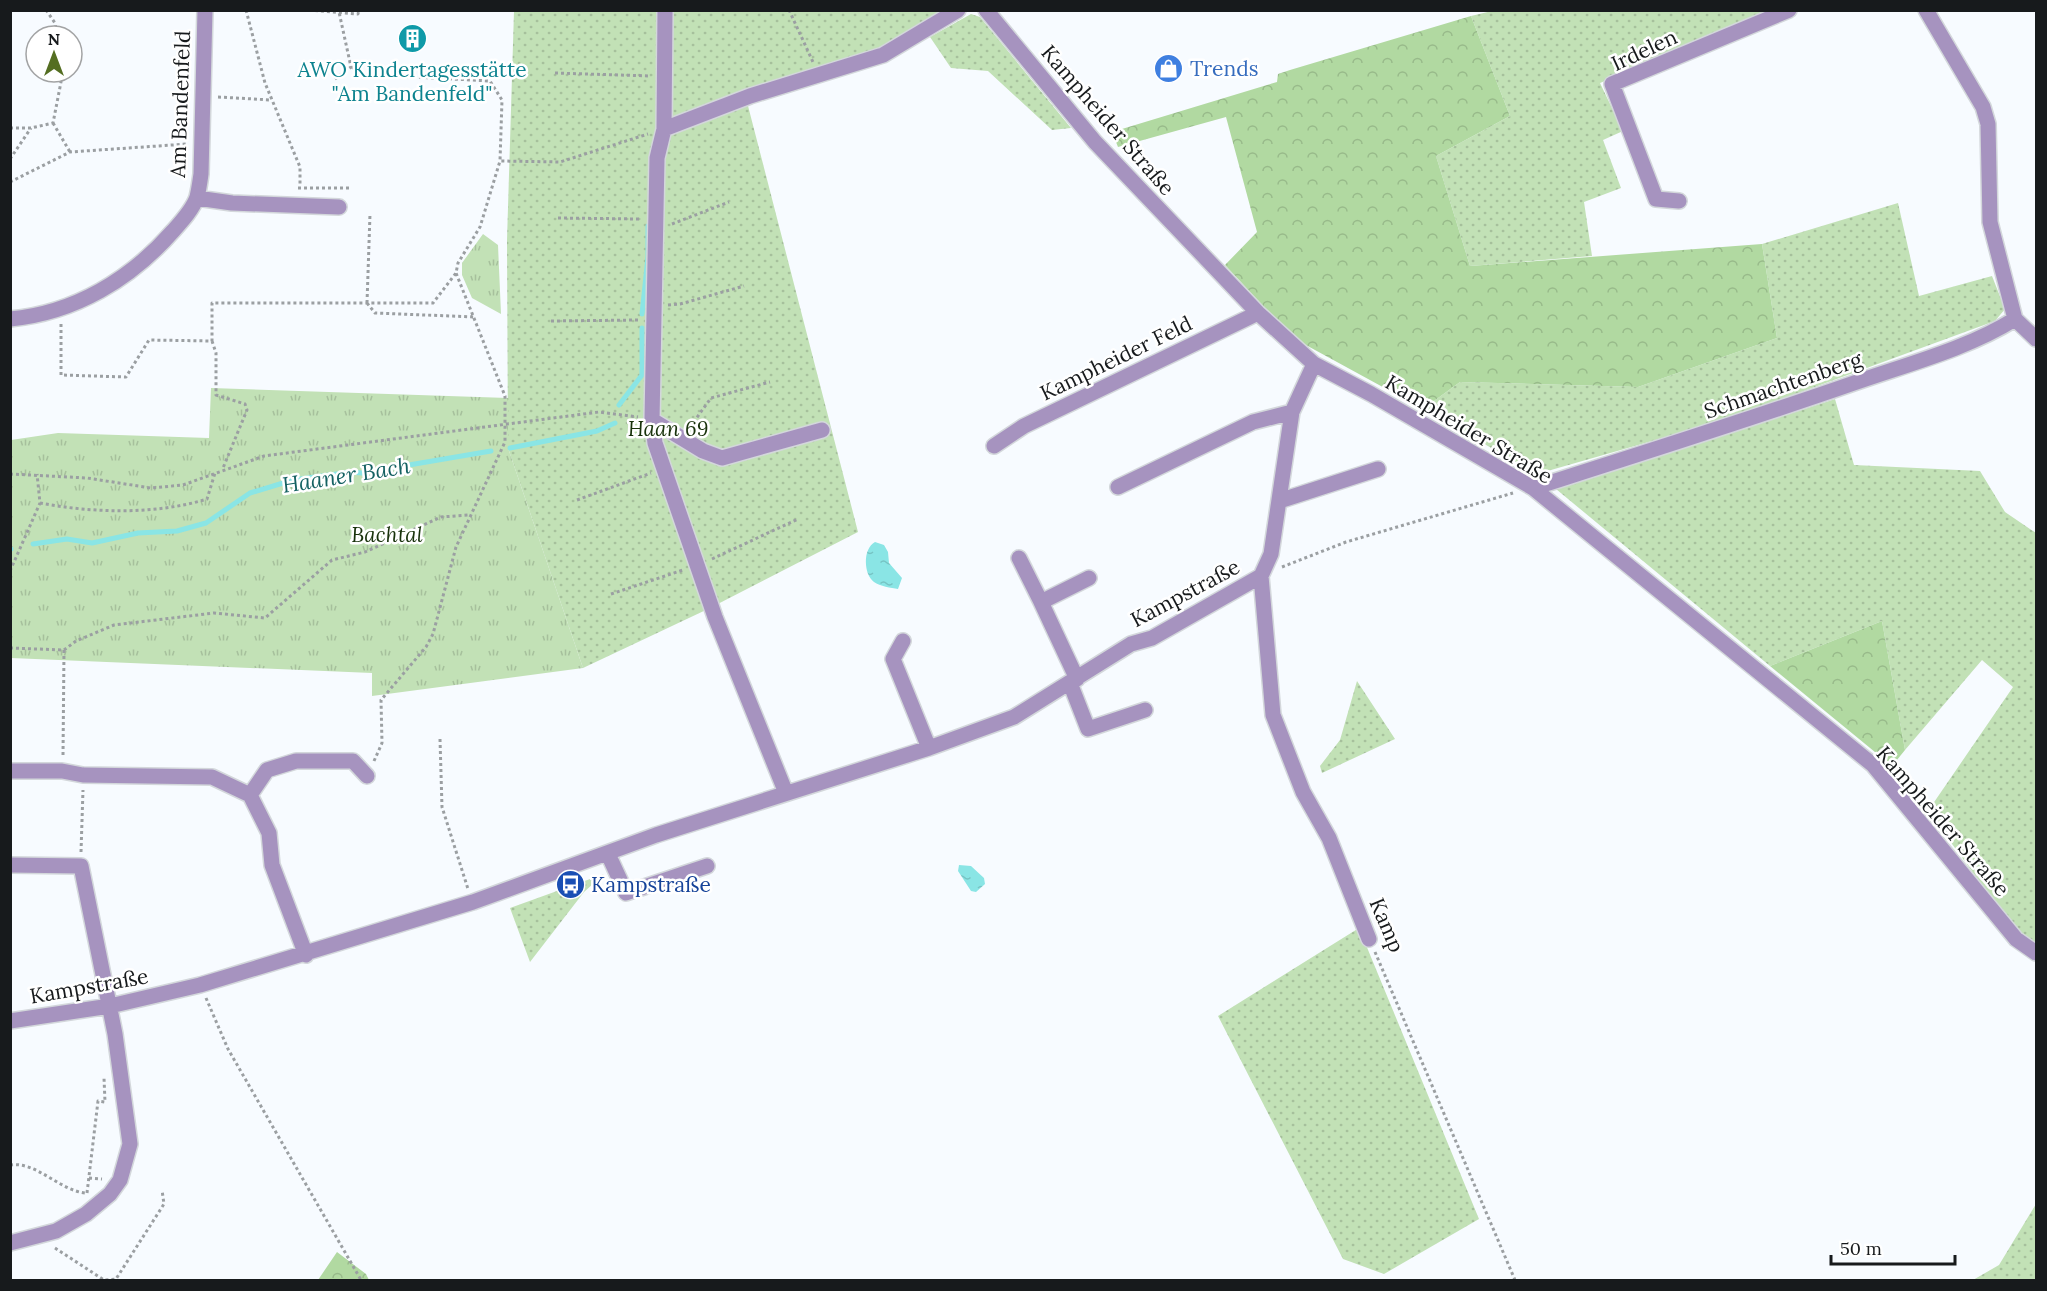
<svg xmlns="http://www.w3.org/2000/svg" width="2047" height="1291" viewBox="0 0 2047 1291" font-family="Lora,serif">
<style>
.grass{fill:url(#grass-dots)}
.forest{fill:url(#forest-crowns)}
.park{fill:url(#park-tufts)}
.water{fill:url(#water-ripples)}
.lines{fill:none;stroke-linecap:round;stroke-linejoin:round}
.stream{stroke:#8ae5e5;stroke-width:5}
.minor-casing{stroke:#d3d7db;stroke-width:18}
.path{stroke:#9b9fa2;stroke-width:3;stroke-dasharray:3 3;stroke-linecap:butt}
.minor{stroke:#a693bf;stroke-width:15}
.labels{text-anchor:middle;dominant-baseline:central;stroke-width:5;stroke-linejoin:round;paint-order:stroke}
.street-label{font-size:21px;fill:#171a1c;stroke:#fff}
.shop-label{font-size:21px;fill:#366cbe;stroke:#fff;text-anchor:start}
.culture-label{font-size:21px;fill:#0d838f;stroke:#fff}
.park-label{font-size:21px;font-style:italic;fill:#18320b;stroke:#fff}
.transit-label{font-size:21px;fill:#164399;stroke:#fff;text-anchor:start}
.water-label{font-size:22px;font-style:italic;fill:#146162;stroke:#fff}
</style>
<defs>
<pattern id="grass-dots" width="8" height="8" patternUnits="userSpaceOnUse" patternTransform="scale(1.5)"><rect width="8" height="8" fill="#c2e1b6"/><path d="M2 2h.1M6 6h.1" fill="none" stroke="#a6c09c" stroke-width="1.8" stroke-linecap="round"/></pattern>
<pattern id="forest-crowns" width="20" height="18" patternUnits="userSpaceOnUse" patternTransform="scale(1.5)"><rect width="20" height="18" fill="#b1d9a1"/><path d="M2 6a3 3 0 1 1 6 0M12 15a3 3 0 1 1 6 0" fill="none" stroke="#98ba8a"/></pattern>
<pattern id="park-tufts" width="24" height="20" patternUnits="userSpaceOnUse" patternTransform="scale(1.5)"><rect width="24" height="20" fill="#c2e1b6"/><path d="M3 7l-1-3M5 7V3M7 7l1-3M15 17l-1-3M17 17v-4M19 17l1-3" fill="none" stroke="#a6c09c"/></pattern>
<pattern id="water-ripples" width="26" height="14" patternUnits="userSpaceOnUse" patternTransform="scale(1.5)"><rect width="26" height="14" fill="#8ae5e5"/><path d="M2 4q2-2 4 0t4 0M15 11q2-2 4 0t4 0" fill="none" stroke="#76c4c4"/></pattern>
</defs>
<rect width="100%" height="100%" fill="#f7fbff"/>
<!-- grass -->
<path class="grass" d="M1496 10 1775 11 1600 83 1623 131 1603 140 1621 188 1584 202 1592 256 1470 266 1436 156 1510 116 1471 16Z
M514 11H949L881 52 747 102 858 532 708 609 583 668 508 448 507 240Z
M971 14 980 17 1071 128 1052 130 988 71 951 68 930 37Z
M1898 203 1919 296 1992 276 2005 309 1995 321 1722 421 1537 474 1423 409 1460 382 1638 387 1777 338 1762 244Z
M1835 399 1854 465 1980 471 2005 512 2036 533V945L2009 922 1928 811 2013 687 1982 660 1905 750 1882 621 1770 666 1556 489Z
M1357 681 1395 739 1322 773 1320 766 1340 740Z
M604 874 584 892 530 962 510 908Z
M1359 928 1479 1219 1384 1274 1343 1259 1218 1016Z
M2036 1204V1280H1973L1999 1265Z"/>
<!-- forest -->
<path class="forest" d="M1471 16 1510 116 1436 156 1470 266 1762 244 1777 338 1638 387 1460 382 1423 409 1293 338 1225 265 1257 232 1226 117 1118 147 1112 132 1277 82 1278 74 1290 70Z
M1882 621 1905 750 1892 766 1770 666Z
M337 1252 366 1274 369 1280H318Z"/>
<!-- park -->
<path class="park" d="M483 234 498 245 501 314 472 298 462 275V263Z
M211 388 508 398V448L583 668 372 696V673L11 658V440L58 433 209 438Z"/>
<!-- water -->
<path class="water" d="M875 542 884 545 888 552 889 563 902 578 898 589C891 588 880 586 874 582 863 574 863 548 875 542Z
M959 865 971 866 984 878 985 884 976 892 971 891 958 871Z"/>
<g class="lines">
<!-- stream -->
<path class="stream" d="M642 314 648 257V226
M619 405 642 375V328
M510 448 597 431 615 423
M33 544 67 539 92 543 138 533 177 531 206 523 250 493 293 480 351 472 362 473 491 451
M10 549H11"/>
<defs>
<path id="minor" d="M665 10 664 129 657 158 652 420 655 443 715 617 786 793
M986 10 1095 142 1258 313 1314 364 1371 394 1533 488 1873 765 2016 939 2036 953
M1926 10 1983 107 1988 124 1990 222 2015 319
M664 129 750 96 883 55 958 10
M197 198 232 203 339 207
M1679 201 1656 199 1612 84 1789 10
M10 319C75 313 131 279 173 231 182 221 193 209 197 197 199 189 200 181 201 174L205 10
M2015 319 2036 339
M652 420 703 451 722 458 822 430
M994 446 1024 426 1258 313
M1118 487 1253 422 1292 412
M1533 488C1640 454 1748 420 1854 383 1908 364 1967 349 2015 319
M1279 501 1378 469
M1019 558 1041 602
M1261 576 1273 715 1303 792 1329 838 1369 939
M903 641 893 659 929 748
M1077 679 1041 602 1089 578
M1070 683 1088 729 1145 710
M10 771H62L83 775 212 777 250 795 269 833 272 865 306 955
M250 795 267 770 296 761H353L367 776
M608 854 626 893 707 866
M10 865 81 866 115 1034 130 1144 120 1180 110 1194 86 1214 56 1231 10 1243
M10 1021 110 1006 200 985 473 902 656 835 929 748 1014 717 1131 644 1152 638 1261 576 1271 554 1292 412 1314 364"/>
</defs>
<!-- minor casing -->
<use href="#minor" class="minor-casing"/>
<!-- path -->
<path class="path" d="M46 10 55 23 57 36
M246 10 265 83 300 167V186
M309 10 358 14 359 10
M789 10 813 62
M352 67 363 75 395 76V63
M555 73 651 76
M395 76 490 81 502 100 500 161 560 162 648 134
M335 79 351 67 339 12
M218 97 271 100
M53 123 70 152
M10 128H31L53 123 61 82 60 72
M10 159 31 128
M10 182 70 152 187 144
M298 188H350
M558 218 640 219
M672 224 729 202
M367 303 375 313 475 317
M367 303 370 214
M668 305 680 304 744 286
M551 321 638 320
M61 324V375L126 377 149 340 212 341V303H433L456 273 458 263 480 227 500 161
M212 341 216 353V395L245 404 247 410 223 468
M690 427 711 398 770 382
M10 474 87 478 151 488 183 485 264 456 599 412 638 417
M577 500 651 473
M40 503C92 513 156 515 207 499L215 473
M712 559 798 519
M1282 567 1346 542 1513 493
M10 571 40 503 37 474
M611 594 683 570
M10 648 64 650 63 756
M64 650 76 641 114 625 214 613 265 618 332 560 365 552 441 517 469 515
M440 739 442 807 468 889
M374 761 382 743 381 700 426 647 433 634 456 547 505 442V396L456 273
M81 852 83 790
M1375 952 1515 1280
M206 998 228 1049 361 1280
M10 1165C36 1161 59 1190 85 1193
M89 1178 102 1179
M87 1193 98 1101 105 1102 104 1078
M55 1248 104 1280 116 1279 164 1204 162 1190"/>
<!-- minor -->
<use href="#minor" class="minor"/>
</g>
<!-- icons -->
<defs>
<symbol id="building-disc" viewBox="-11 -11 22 22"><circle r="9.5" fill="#0f9aa8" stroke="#fff"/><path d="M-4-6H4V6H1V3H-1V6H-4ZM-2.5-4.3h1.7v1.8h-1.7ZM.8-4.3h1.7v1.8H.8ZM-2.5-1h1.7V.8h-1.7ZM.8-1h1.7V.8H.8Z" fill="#fff"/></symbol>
<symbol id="shop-disc" viewBox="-11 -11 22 22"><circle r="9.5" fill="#3f7fe0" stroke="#fff"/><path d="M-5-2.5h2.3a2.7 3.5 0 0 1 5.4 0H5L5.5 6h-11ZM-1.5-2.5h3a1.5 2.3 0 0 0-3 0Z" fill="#fff"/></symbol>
<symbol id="bus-disc" viewBox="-11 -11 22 22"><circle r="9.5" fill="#1a4fb4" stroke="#fff"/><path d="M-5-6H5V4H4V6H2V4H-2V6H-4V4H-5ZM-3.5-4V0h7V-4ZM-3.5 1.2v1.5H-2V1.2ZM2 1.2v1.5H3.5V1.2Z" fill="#fff"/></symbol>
</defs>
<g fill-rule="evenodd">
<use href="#building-disc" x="396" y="22" width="33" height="33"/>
<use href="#shop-disc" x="1152" y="52" width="33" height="33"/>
<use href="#bus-disc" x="554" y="868" width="33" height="33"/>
</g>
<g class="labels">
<!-- street labels -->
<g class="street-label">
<text transform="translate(1644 50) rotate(-25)">Irdelen</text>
<text transform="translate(180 104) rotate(-88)">Am Bandenfeld</text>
<text transform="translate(1108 120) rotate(49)">Kampheider Straße</text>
<text transform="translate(1116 358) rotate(-26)">Kampheider Feld</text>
<text transform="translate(1783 385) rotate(-19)">Schmachtenberg</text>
<text transform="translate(1469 429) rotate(31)">Kampheider Straße</text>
<text transform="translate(1185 593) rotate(-28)">Kampstraße</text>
<text transform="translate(1943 821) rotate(49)">Kampheider Straße</text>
<text transform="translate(1387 925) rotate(67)">Kamp</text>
<text transform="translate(89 986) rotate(-10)">Kampstraße</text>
</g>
<!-- shop labels -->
<g class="shop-label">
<text x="1190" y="68">Trends</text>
</g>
<!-- culture labels -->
<g class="culture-label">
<text x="412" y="69">AWO Kindertagesstätte<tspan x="412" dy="24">"Am Bandenfeld"</tspan></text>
</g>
<!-- park labels -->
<g class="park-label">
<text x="668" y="428">Haan 69</text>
<text x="387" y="534">Bachtal</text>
</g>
<!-- transit labels -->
<g class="transit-label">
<text x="591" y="884">Kampstraße</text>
</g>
<!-- water labels -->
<g class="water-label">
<text transform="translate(346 475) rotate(-9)">Haaner Bach</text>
</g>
</g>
<!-- border -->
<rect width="2047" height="1291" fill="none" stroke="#171a1c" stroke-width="24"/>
<!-- north arrow -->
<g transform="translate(54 54)"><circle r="28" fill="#ffffff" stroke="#a2a3a4" stroke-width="1.5"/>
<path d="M0-4.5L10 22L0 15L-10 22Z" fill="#546e21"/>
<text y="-9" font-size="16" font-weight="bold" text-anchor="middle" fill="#171a1c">N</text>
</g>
<!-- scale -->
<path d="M1831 1255v9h124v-9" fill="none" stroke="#171a1c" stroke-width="3"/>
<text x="1840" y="1255" font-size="18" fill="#171a1c" stroke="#ffffff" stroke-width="4.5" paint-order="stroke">50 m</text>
</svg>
